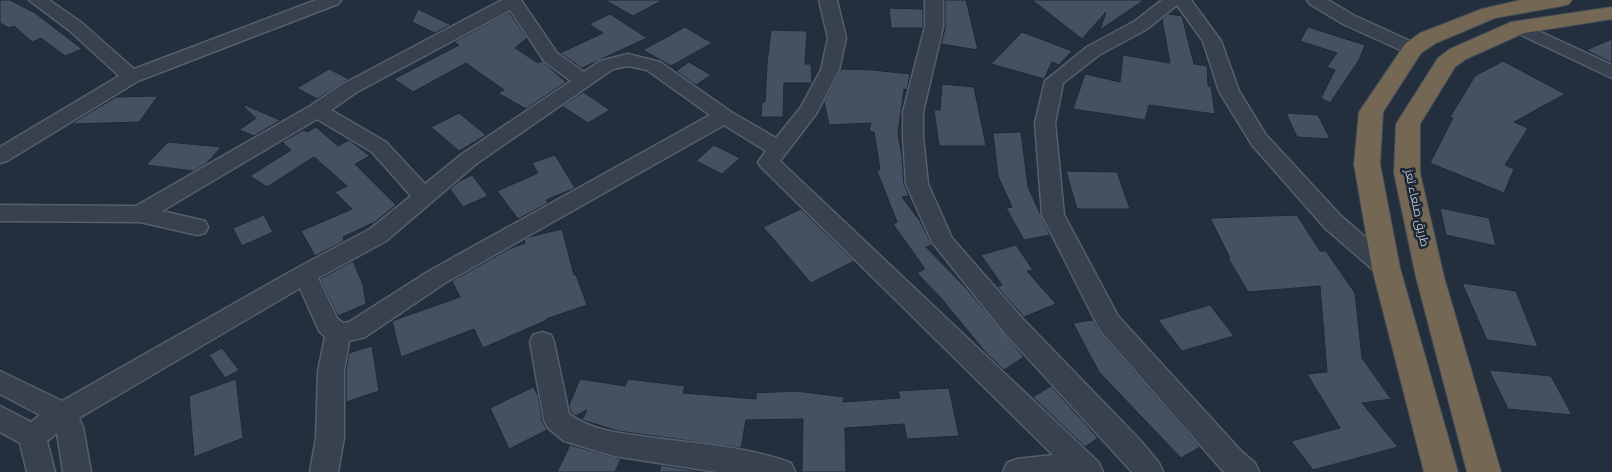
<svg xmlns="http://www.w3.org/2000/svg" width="1612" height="472" viewBox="0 0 1612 472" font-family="'Public Sans',Cairo,sans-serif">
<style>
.building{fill:#455162;stroke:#1f2835}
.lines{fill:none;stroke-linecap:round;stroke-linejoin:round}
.street-casing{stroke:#565f6c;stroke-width:3}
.highway-casing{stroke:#434c59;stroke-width:2}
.street{fill:#38414e;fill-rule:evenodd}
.highway{fill:#746855;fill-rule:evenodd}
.labels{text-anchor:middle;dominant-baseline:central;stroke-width:5;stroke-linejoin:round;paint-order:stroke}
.street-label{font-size:12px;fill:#b4bcc9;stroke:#1d2633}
</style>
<rect width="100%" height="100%" fill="#242f3e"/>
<!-- building -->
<path class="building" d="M0 0H10L35 13 82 49 65 56 41 38 32 42 14 26 9 28 0 23Z
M605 0H663L633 16Z
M945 0H966L978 50 941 44 945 29Z
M1032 0H1144L1100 30 1106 12 1082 39Z
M889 8 923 9V28H891Z
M418 9 451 25 435 33 412 22Z
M509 12 527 38 515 48 538 63 542 61 566 82 526 109 498 93 504 90 466 63 413 92 394 79 459 45 454 42Z
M610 14 647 38 582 68 560 53 603 33 589 24Z
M1168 14 1182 16 1194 64 1207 66 1208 86H1211L1215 114 1149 105 1145 120 1073 109 1085 74 1120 82 1123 55 1170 63 1162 19Z
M685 27 712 43 671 66 643 50Z
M1308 27 1365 45 1359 60 1330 103 1321 98 1335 70 1327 67 1337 53 1300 41Z
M771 30 807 31 805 64H811L812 83H784L783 117H761L762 102H765L767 64Z
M1022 32 1072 51 1059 65 1052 62 1044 79 991 64Z
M1612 39V63L1586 50Z
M1503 61 1565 94 1514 122 1528 128 1505 165 1514 169 1504 193 1430 163 1453 118 1450 117 1475 76Z
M689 62 711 75 696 85 676 71Z
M329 69 349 79 317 99 297 88Z
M841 69 873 70 910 74 907 90 904 89 898 133 902 156 904 184 909 196 902 197 920 221 932 245 926 247 966 288 1024 357 1004 370 987 354 941 298 917 273 925 269 893 224 897 222 877 171 880 169 874 132 869 131 871 123 829 125 824 102Z
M942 84 974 87 986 146H939L934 110H940Z
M583 92 610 110 588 123 562 106Z
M158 96 139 122 71 124 116 97Z
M245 105 280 120H281L254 136 239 130 256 118 244 107Z
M459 113 486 135 459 151 431 127Z
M1286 113 1318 115 1330 139 1297 137Z
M316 127 338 146 349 140 370 156 355 164 396 205 375 222 343 237 344 241 315 256 301 231 352 209 335 192 347 186 314 157 267 187 250 176 291 150 282 142 303 130 307 132Z
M1021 132 1028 187 1050 235 1024 240 1006 208 1012 207 998 176 993 133Z
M168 142 221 147 207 163 194 171 146 165Z
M714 145 740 158 722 174 696 161Z
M555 155 575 188 546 200 548 203 518 219 497 191 538 173 532 163Z
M1066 171 1117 172 1130 209H1077Z
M472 175 488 196 463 207 450 189 458 182Z
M1440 208 1489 218 1496 246 1446 235Z
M801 209 854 261 811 283 763 227Z
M264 215 273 232 242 246 233 228Z
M1297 215 1320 251H1326L1355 293 1362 358 1391 399 1362 403 1398 447 1313 470 1291 441 1340 428 1307 374 1327 372 1320 286 1248 292 1228 258H1230L1210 218Z
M562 229 574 275H576L587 305 546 319 547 320 483 348 474 329 401 357 392 321 460 297 452 281 509 249 525 243 524 240 529 237Z
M1016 245 1033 270 1027 271 1056 304 1024 317 997 287 1002 285 981 255Z
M353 261 363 285 366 304 338 316 320 279Z
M1462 283 1516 291 1538 347 1487 340Z
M1210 305 1234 336 1182 351 1158 320Z
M1093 320 1099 331 1200 447 1181 458 1099 372 1073 323Z
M372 346 379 391 346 402V371L349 353Z
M222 348 239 370 225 378 209 355Z
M1489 370 1551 376 1572 415 1508 409Z
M236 379 243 438 194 457 189 396Z
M580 379 625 386 628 379 685 386 683 393 756 399V393L796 391 844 397 843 402 900 398 898 391 949 388 959 436 907 439 904 424 845 428 846 472H802L803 419 746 420 741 448 618 431 582 420 587 410 575 416 571 413 569 405Z
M1051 386 1098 438 1085 447 1033 397Z
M533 387 538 395 542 420 547 430 509 449 490 408Z
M570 445 621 459 615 472H557Z
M661 465 705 472H659Z"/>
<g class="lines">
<defs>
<path id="street" d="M29 0H49L82 23 134 69 316 0H341L338 4 138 81 7 161 0 163V147L119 76 70 31Z
M502 0H521L557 53 584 72 600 61 628 54 660 62 731 112 776 138 801 107 821 70 828 38 819 0H837L846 38 839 70 816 114 780 161 1092 456 1099 463 1103 472H1003L1007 463 1017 459 1053 455 761 167 758 162 766 151 724 125 445 283 365 337 349 341 344 371V438L338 472H310L316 438 318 371 325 337 319 331 300 288 79 418 83 427 91 472H63L57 433 47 441 55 472H27L20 443 0 432V406L31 422 40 415 0 394V371L62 401 297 268 370 229 411 196 372 152 317 119 162 211 205 221 208 227 205 233 197 235 140 222 0 221V205L136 206 310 106 343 84ZM510 10 544 61 571 81 462 154 425 184 386 142 331 110 357 92ZM628 66 647 70 710 115 429 271 349 322 343 323 337 318 318 278 386 241 476 164 613 69Z
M925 0H943V27L923 112V137L928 184 952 238 1022 318 1140 440 1159 463 1163 472H1132L1004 332 932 242 906 184 903 137V112L925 27Z
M1162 0H1191L1221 41 1239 91 1266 135 1341 216 1394 262 1398 268 1394 274 1386 277 1378 274 1325 228 1252 145 1219 91 1203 41 1177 5 1147 29 1099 55 1063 83 1055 123 1064 215 1118 316 1242 452 1255 463 1259 472H1225L1222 470 1100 330 1042 215 1035 123 1045 81 1087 47 1135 21Z
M1307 0H1328L1355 16 1419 45 1422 49 1419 53 1413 54 1407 53 1343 24 1310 4Z
M1519 22 1612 65V78L1513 31 1510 27 1513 23Z
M542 332 551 335 554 342 569 414C592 431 621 433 648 437 695 444 746 446 791 463L795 472H717L614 456 564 441 548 428 544 420 530 342 533 335Z"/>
<path id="highway" d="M1521 0H1572L1569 4 1562 6 1495 18 1436 43 1421 53 1383 112 1380 164 1400 268 1458 472H1424L1372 268 1354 164 1359 112 1405 44 1420 33 1482 9Z
M1612 7V19L1524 33 1466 59 1455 67 1420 124V173L1444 277 1501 472H1467L1416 277 1394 173 1396 124 1438 58 1450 49 1511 22Z"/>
</defs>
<!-- street casing -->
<use href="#street" class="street-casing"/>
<!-- highway casing -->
<use href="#highway" class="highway-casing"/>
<!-- street -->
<use href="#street" class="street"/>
<!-- highway -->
<use href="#highway" class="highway"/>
</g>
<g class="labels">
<!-- street labels -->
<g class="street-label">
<text transform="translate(1417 208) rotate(78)">طريق صنعاء تعز</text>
</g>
</g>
</svg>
